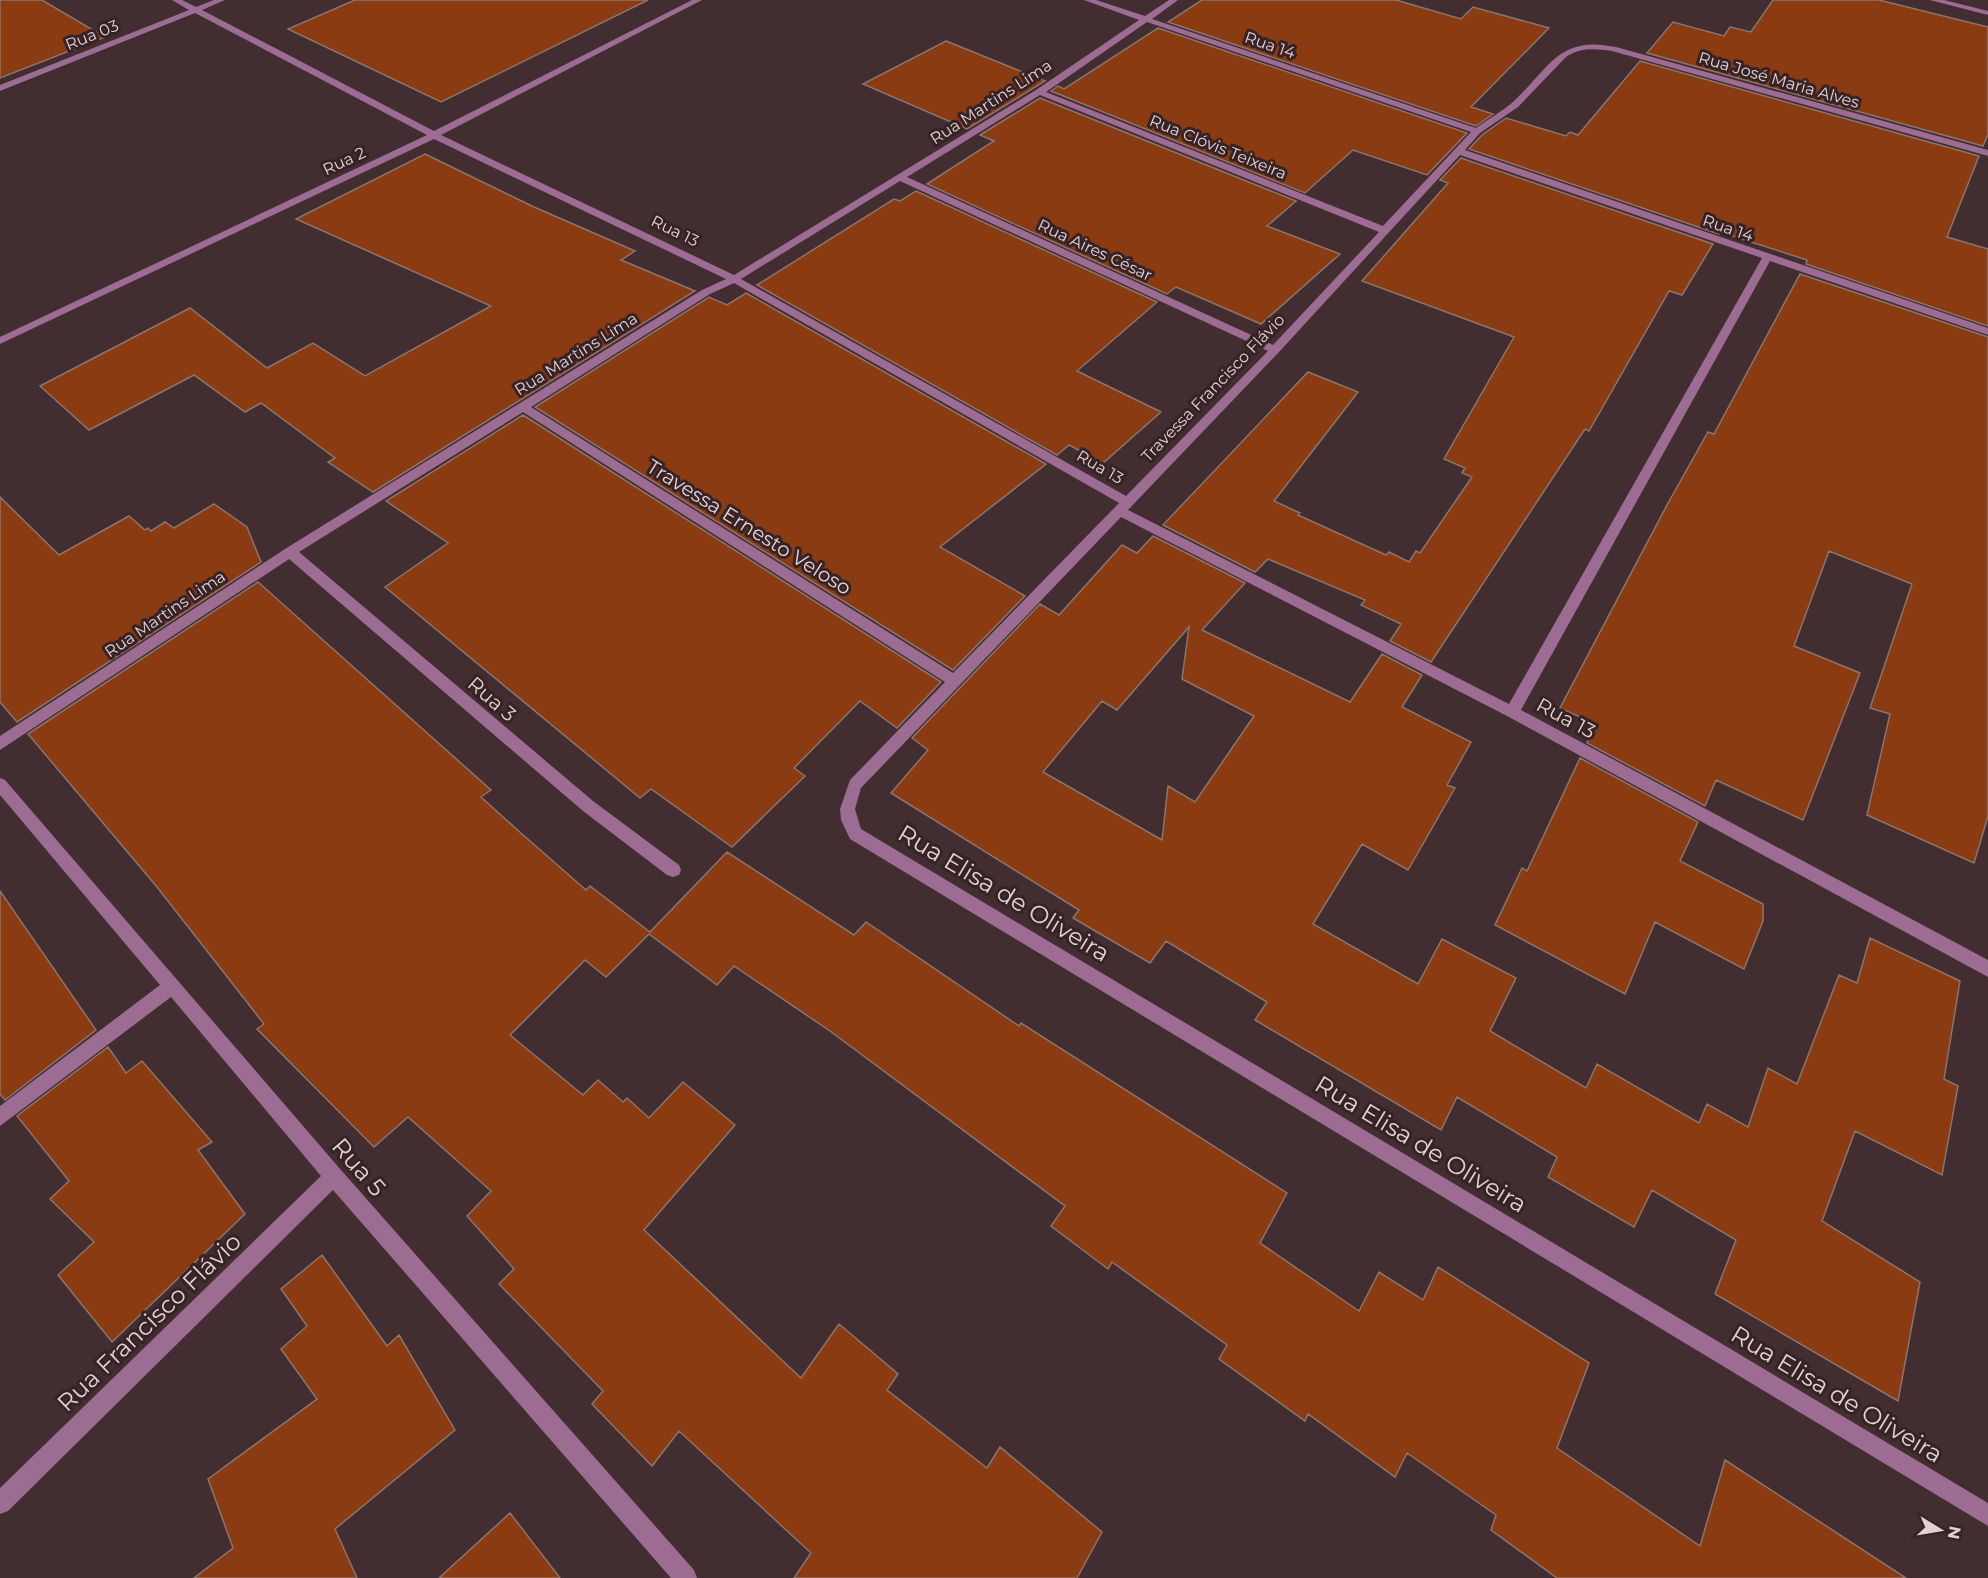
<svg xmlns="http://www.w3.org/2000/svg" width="1988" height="1578" viewBox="0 0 1988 1578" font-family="Montserrat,sans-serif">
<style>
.building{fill:#8a3b12;stroke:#8b756c;stroke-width:1.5;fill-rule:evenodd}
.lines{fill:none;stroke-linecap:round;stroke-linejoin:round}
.minor{fill:#9c6c93;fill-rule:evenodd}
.labels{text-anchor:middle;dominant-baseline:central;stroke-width:6;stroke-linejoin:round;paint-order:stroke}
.far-street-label{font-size:16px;fill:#e0d2d4;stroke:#372326}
.street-label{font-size:20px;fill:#e0d2d4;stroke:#372326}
.near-street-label{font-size:24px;fill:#e0d2d4;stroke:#372326}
</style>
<rect width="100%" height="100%" fill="#422d30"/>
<!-- building -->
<path class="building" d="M0 0H42L105 37 0 78Z
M355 0H648L441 102 288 29Z
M1202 0H1396L1461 19 1473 7 1549 28 1471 107 1493 114 1476 126 1168 22Z
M1773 0H1879L1988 27V134L1983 146 1647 53 1673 22 1724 36 1730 27 1751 32Z
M1158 28 1467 133 1427 175 1353 150 1305 193 1051 91 1058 86 1064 89Z
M946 41 1045 81 967 129 863 84Z
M1640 61 1979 156 1947 237 1988 249V326L1806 264 1807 260 1720 232 1719 234 1469 149 1482 135 1506 118 1566 136 1570 132 1578 135Z
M1040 98 1296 201 1267 226 1340 254 1261 324 1176 287 1167 294 927 184 994 141 980 135Z
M425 154 534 207 635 251 621 260 695 291 373 492 328 462 335 458 261 403 245 412 194 375 89 430 40 386 190 308 267 368 313 343 365 376 491 306 296 219Z
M1461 158 1713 244 1682 295 1669 291 1589 431 1585 429 1431 662 1390 641 1401 624 1361 605 1365 600 1268 559 1255 572 1163 525 1308 372 1358 392 1274 501 1300 513 1298 515 1386 555 1389 552 1409 562 1416 551 1420 553 1472 477 1462 473 1465 468 1444 459 1514 337 1362 281 1448 183 1440 180Z
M916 191 1157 302 1077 371 1161 412 1103 463 1069 445 1057 455 757 285 894 199 900 201Z
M1800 274 1988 337V816L1974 863 1867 815 1890 714 1870 708 1912 584 1829 551 1794 646 1860 673 1803 820 1716 780 1705 806 1587 743 1596 724 1560 708 1667 505 1708 432 1714 434Z
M746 293 1046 464 940 547 1025 596 953 670 535 407 709 297 727 305Z
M523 415 941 682 897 728 860 701 794 768 805 776 732 847 651 789 640 798 385 587 448 543 386 501Z
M0 497 59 555 129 516 145 530 148 528 151 531 165 522 174 528 214 504 247 527 261 562 17 722 0 702Z
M1153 536 1245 583 1202 630 1350 702 1382 654 1422 675 1402 707 1471 742 1447 785 1455 788 1408 870 1362 844 1313 924 1418 984 1442 939 1516 978 1490 1031 1586 1088 1597 1064 1699 1123 1707 1104 1748 1127 1768 1068 1797 1084 1839 975 1857 983 1870 938 1960 981 1944 1079 1958 1086 1942 1175 1855 1131 1822 1221 1920 1282 1898 1401 1715 1294 1736 1240 1652 1190 1634 1227 1548 1177 1557 1157 1457 1097 1441 1130 1255 1020 1267 1002 1166 941 1150 963 1073 918 1079 910 891 793 928 750 912 738 1040 604 1059 615 1122 545 1137 553ZM1189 627 1182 679 1254 716 1195 802 1168 786 1162 840 1043 772 1102 701 1117 710Z
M258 582 491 790 481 797 522 834 586 890 590 886 650 932 727 852 854 935 866 922 1019 1026 1021 1023 1287 1193 1260 1243 1359 1311 1379 1272 1423 1300 1438 1267 1589 1363 1557 1448 1700 1546 1725 1460 1906 1578H1557L1491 1530 1496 1515 1407 1453 1395 1477 1308 1414 1305 1421 1219 1359 1227 1345 1112 1262 1108 1269 1051 1226 1065 1206 830 1031 734 966 717 985 649 934 606 977 585 960 510 1035 583 1095 598 1080 623 1102 627 1098 649 1118 683 1082 735 1125 644 1230 801 1378 839 1324 898 1374 887 1390 987 1468 1000 1447 1102 1532 1077 1578H794L811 1553 679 1431 652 1466 592 1404 603 1391 499 1284 514 1269 467 1216 491 1191 408 1117 374 1147 257 1029 264 1024 157 887 28 734Z
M1580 758 1698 822 1680 861 1763 904V921L1744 969 1655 922 1625 994 1495 925 1522 868 1527 871Z
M0 891 96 1030 5 1100 0 1094Z
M108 1047 126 1073 142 1061 212 1142 198 1150 245 1214 112 1342 58 1275 94 1242 50 1199 69 1181 17 1116Z
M322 1255 387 1346 399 1335 455 1430 335 1529 357 1578H194L233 1548 208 1479 317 1399 281 1349 307 1326 281 1289Z
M510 1513 560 1578H439Z"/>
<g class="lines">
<!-- minor -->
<path class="minor" d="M172 0H182L196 7 214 0H225L202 10 434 131 692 0H702L441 135 734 275 1036 90 1139 20 1084 0H1096L1145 16 1169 0H1178L1152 19 1476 128C1488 119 1503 111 1514 101 1550 67 1559 35 1616 47L1988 150V156L1612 51C1595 49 1582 47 1566 57L1518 107 1480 133 1465 150 1988 328V335L1770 261 1521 710 1988 960V977L1507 716 1121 517 861 788 855 809 861 829 1988 1503V1526L850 839 841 820 840 809 850 780 945 682 523 412 299 552 593 801 679 865 681 870 679 875 673 877 667 875 583 811 289 559 0 750V736L285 549 702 290 726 279 434 139 0 344V337L427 135 195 13 0 91V85L189 10ZM1147 22 1471 132 1383 226 1046 92ZM1040 95 1379 232 1273 345 907 177ZM1460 155 1762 258 1509 704 1128 510 1279 352ZM900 181 1268 351 1126 496 741 279ZM734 283 1119 503 953 673 531 407 710 294Z
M1930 0H1944L1988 11V15Z
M0 778 5 780 341 1170 694 1570 697 1578H671L333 1190 8 1511 0 1514V1488L321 1176 171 997 0 1126V1106L160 985 0 795Z"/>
</g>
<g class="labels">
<!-- far-street labels -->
<g class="far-street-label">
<text transform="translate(92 35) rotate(-22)">Rua 03</text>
<text transform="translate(1270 45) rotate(19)">Rua 14</text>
<text transform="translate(1779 80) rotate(16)">Rua José Maria Alves</text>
<text transform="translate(991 102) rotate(-33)">Rua Martins Lima</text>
<text transform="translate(1218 147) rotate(22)">Rua Clóvis Teixeira</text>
<text transform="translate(344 161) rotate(-25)">Rua 2</text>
<text transform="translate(1728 228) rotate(19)">Rua 14</text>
<text transform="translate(675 231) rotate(26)">Rua 13</text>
<text transform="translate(1095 250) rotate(25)">Rua Aires César</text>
<text transform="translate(576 354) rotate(-32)">Rua Martins Lima</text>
<text transform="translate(1213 388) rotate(-46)">Travessa Francisco Flávio</text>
<text transform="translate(1100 467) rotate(30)">Rua 13</text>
<text transform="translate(165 614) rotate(-34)">Rua Martins Lima</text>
</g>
<!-- street labels -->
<g class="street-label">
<text transform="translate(749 527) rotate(32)">Travessa Ernesto Veloso</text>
<text transform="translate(492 699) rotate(41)">Rua 3</text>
<text transform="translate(1566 718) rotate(28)">Rua 13</text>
</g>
<!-- near-street labels -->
<g class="near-street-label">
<text transform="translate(1004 893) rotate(31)">Rua Elisa de Oliveira</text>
<text transform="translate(1421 1144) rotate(31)">Rua Elisa de Oliveira</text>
<text transform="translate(359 1167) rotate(49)">Rua 5</text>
<text transform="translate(149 1322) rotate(-44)">Rua Francisco Flávio</text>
<text transform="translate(1837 1394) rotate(31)">Rua Elisa de Oliveira</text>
</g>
</g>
<!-- north arrow -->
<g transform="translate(1940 1530) rotate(101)" stroke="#372326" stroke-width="4.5" paint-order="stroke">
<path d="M0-4.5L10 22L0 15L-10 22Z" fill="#e0d2d4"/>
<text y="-9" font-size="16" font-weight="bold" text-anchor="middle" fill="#e0d2d4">N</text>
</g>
</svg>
